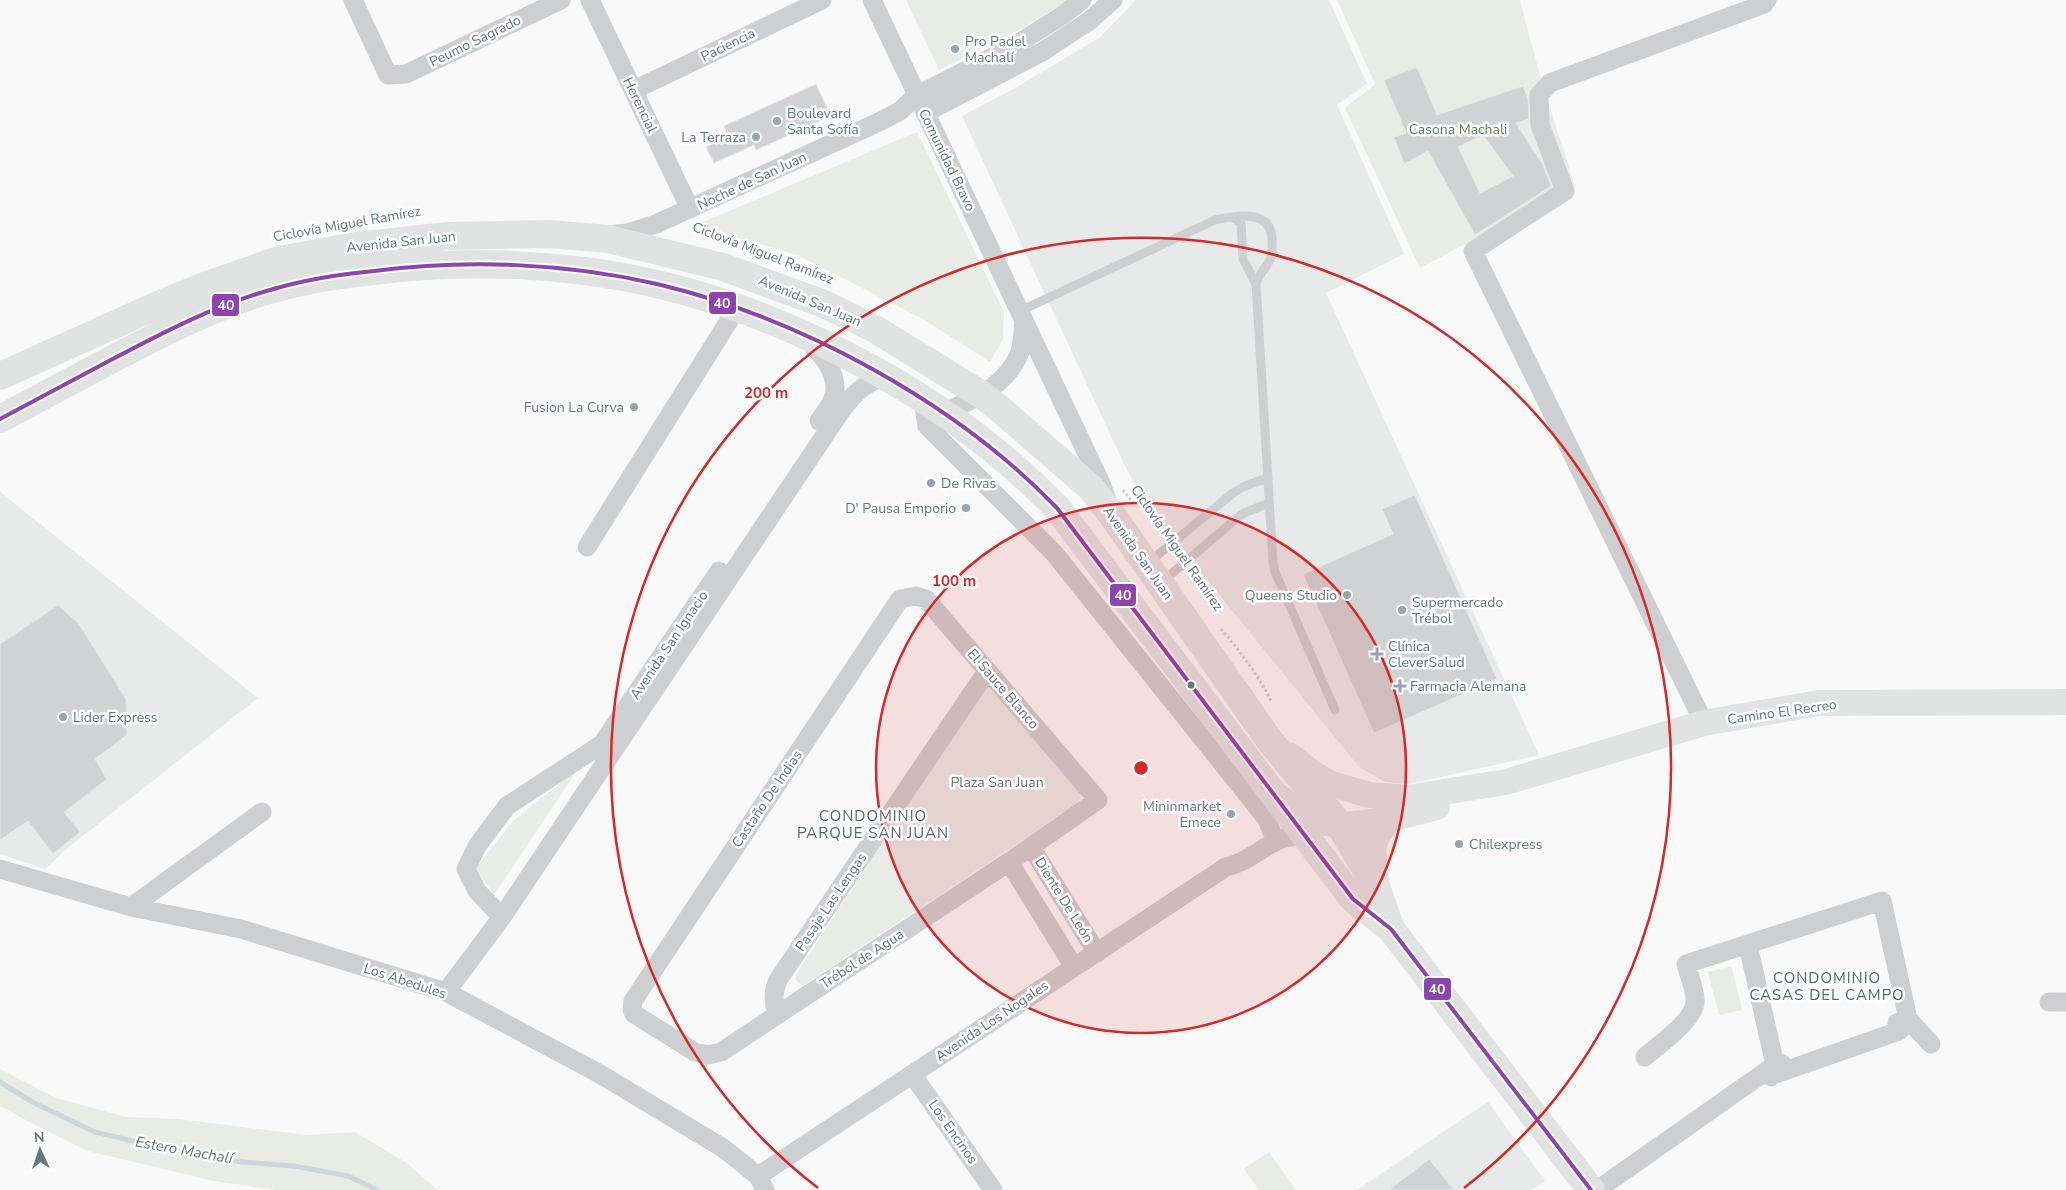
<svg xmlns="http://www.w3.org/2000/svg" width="2066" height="1190" viewBox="0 0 2066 1190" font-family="'Nunito Sans',sans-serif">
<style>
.built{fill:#e8e9e9}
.green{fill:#e8ebe6}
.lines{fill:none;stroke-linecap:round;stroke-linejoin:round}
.stream{stroke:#ced6d9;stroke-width:5}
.building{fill:#d0d2d3;stroke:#e8e8e8;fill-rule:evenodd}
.path{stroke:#cbcccd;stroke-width:3;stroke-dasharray:2.5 2.5;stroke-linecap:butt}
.service{stroke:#cecfd0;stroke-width:9}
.minor{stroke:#cecfd0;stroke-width:19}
.secondary{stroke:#e1e2e2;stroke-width:26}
.primary{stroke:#e1e2e2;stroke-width:28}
.bus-1-casing{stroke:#fff;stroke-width:8}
.bus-1{stroke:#8e44ad;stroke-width:4}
.ring{fill:none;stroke:#d62828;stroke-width:2.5}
.poi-dot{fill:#99a4ac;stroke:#fff;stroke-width:2}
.bus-dot{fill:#657683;stroke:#fff;stroke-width:2}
.labels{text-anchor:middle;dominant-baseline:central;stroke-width:5;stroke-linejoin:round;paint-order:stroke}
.street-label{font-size:14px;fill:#657683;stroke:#fff}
.poi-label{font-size:14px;fill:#657683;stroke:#fff;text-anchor:start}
.park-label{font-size:14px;fill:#687a64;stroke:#fff}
.neighbourhood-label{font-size:15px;letter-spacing:1px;fill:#57646e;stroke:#fff}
.water-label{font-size:15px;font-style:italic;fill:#60757c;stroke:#fff}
.centre{fill:#d62828;stroke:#fff;stroke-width:2.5}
.ring-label{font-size:15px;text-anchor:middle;font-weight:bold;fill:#d62828;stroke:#fff;stroke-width:5;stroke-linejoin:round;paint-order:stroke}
.line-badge{stroke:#fff;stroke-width:2}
.badge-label{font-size:14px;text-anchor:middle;font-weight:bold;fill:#fff}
</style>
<rect width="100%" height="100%" fill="#f9f9f9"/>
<!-- built -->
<path class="built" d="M1136 0H1329L1367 84 1337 105 1404 254 1326 293 1539 755 1410 784 1385 782 1359 767 1144 502 1124 464 962 116 1015 88 1099 38Z
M0 492 258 698 70 846 45 869 0 854Z
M1488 1102 1545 1181 1532 1190H1357Z"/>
<!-- green -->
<path class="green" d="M906 0H1068L1023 28 939 70Z
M1337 0H1520L1541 80 1575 186 1420 268 1345 108 1375 84Z
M917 132 1004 312 1003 339 990 362 923 319 797 255 696 225Z
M988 683 1082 794 1078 803 804 985 798 983 795 978 799 970 981 690Z
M578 769 494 895 476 868 513 821Z
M1731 966 1742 1010 1719 1015 1708 972Z
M0 1069 56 1098 126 1117 179 1119 307 1135 355 1132 407 1163 437 1190H275L214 1181 88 1151 35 1125 0 1106Z
M1269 1152 1296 1190H1259L1244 1169Z"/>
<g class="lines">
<!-- stream -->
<path class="stream" d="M0 1082 34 1103 95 1132 170 1150 242 1162 294 1166 348 1176 377 1190"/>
</g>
<!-- building -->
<path class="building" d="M1417 67 1437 115 1523 86 1528 99 1529 119 1516 123 1543 165 1551 186 1475 235 1428 151 1404 164 1394 137 1406 133 1384 80ZM1483 135 1513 176 1480 193 1458 147Z
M816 84 831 116 756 150 754 145 714 163 706 147 728 137 724 126Z
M1415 495 1497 679 1374 733 1303 574 1393 534 1382 509Z
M58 605 79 624 126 699 127 735 95 759 107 779 64 812 80 832 53 854 28 821 0 840V644Z
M1429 1159 1454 1190H1389Z"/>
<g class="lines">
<!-- path -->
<path class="path" d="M1123 490 1133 503
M1221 629C1240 651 1258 675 1271 701"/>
<!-- service -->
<path class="service" d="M1231 217 1241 223 1243 259 1256 284
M1020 311 1215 220C1234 216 1270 208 1272 238 1272 244 1273 250 1271 257 1268 267 1259 273 1256 284L1273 562 1275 572 1335 710
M1148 563 1233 493 1243 487 1267 478
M1162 582 1237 518 1244 513 1269 503"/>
<!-- minor -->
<path class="minor" d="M353 0 388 75 406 74 561 0
M590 0 690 209
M872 0 1100 481 1106 497
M634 90 822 0
M925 113 1042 52 1089 21 1113 0
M608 235 627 233 656 224 881 121 900 111 916 96 1014 46 1063 15 1082 0
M809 341C821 354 836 370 835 390 835 401 825 412 819 421
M923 399 927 426 1054 553 1267 819 1271 830
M942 412C972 402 1008 384 1020 352 1023 342 1023 330 1024 320
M587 547 737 308
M916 596 926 599 1098 800 1009 862 721 1052 708 1055 695 1052 634 1014 632 1009 633 1001 900 599Z
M1704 723 1473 251 1565 191 1540 125 1539 95 1550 83 1764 4 1767 0
M1031 847 1097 953
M1009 862 1074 967
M0 869 131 907 241 929 446 992 600 1074 723 1148 758 1176 765 1190
M131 907 262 812
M502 917 477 891 466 869 477 846 507 806 602 744 719 571
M1748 945 1775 1065 1771 1077
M446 992 502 917 841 411C854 393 863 385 884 376
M2049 1002H2066
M777 1014C773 1001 773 992 778 980L987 671
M1897 1023 1908 1019 1931 1044
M1645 1057C1659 1044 1698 1019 1695 998 1694 987 1689 975 1686 964L1882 901 1908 1019 1899 1031 1773 1075
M912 1074 993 1190
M758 1176 1226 867C1254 862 1274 831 1305 837
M1597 1190 1775 1065 1781 1063"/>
<!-- secondary -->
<path class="secondary" d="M1289 755 1312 773 1331 784 1370 795 1407 798 1506 782 1704 723 1819 703 2066 702
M1281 798C1290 805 1301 816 1312 820 1347 832 1402 816 1437 807"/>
<!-- primary -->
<path class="primary" d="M0 376 158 305 207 285 279 260 356 246 448 236 549 234 608 239 723 267 824 304 875 329 982 395 1001 410 1091 488 1112 515 1270 741 1339 824 1376 886 1391 929
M0 419C36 400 72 381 107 362 162 333 217 304 277 288 309 279 342 274 374 271 467 259 566 263 657 284 800 318 955 402 1057 508L1353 899 1391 929 1591 1190
M1375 879C1372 850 1367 844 1388 820"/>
<defs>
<path id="bus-1" d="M0 419C36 400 72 381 107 362 162 333 217 304 277 288 309 279 342 274 374 271 467 259 566 263 657 284 800 318 955 402 1057 508L1353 899 1391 929 1591 1190"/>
</defs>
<!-- bus-1 casing -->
<use href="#bus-1" class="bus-1-casing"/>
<!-- bus-1 -->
<use href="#bus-1" class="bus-1"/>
</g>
<!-- distance rings -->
<circle cx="1141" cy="768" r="265" fill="#d62828" fill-opacity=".12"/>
<g class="ring">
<circle cx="1141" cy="768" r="265"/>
<path d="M818 1188A530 530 0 1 1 1464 1188"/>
</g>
<!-- markers -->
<g class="poi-dot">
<circle cx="955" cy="49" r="5"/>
<circle cx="777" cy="121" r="5"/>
<circle cx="756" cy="137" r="5"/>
<circle cx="634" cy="407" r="5"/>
<circle cx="931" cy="483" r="5"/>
<circle cx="966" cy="508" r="5"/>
<circle cx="1347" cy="595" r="5"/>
<circle cx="1402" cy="610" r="5"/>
<path d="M1374.5 646.5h5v5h5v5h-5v5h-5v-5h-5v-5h5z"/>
<path d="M1397.5 678.5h5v5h5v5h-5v5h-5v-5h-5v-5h5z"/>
<circle cx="63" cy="717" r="5"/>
<circle cx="1231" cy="814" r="5"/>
<circle cx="1459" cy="844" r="5"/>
</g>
<circle class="bus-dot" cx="1191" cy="685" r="4.5"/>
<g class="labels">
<!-- street labels -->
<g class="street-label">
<text transform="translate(475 41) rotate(-26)">Peumo Sagrado</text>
<text transform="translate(728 45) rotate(-26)">Paciencia</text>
<text transform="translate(640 105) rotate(64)">Herencial</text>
<text transform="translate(947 160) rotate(64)">Comunidad Bravo</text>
<text transform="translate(752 181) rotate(-25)">Noche de San Juan</text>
<text transform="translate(347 224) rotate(-10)">Ciclovía Miguel Ramírez</text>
<text transform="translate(401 242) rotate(-6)">Avenida San Juan</text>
<text transform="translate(763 253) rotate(21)">Ciclovía Miguel Ramírez</text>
<text transform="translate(810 301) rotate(23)">Avenida San Juan</text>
<text transform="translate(1177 548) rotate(55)">Ciclovía Miguel Ramírez</text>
<text transform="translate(1138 553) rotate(55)">Avenida San Juan</text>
<text transform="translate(669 645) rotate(-56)">Avenida San Ignacio</text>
<text transform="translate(1003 689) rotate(49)">El Sauce Blanco</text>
<text transform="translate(1782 712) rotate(-8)">Camino El Recreo</text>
<text transform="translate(767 799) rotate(-56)">Castaño De Indias</text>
<text transform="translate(1064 900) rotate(58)">Diente De León</text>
<text transform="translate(831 902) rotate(-56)">Pasaje Las Lengas</text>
<text transform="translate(862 959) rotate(-33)">Trébol de Agua</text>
<text transform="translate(405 981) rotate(18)">Los Abedules</text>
<text transform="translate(992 1021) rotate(-34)">Avenida Los Nogales</text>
<text transform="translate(953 1132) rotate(55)">Los Encinos</text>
</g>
<!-- poi labels -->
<g class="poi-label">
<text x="965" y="41">Pro Padel<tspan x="965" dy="16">Machalí</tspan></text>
<text x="787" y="113">Boulevard<tspan x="787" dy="16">Santa Sofía</tspan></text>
<text x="746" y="137" text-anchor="end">La Terraza</text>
<text x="624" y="407" text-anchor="end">Fusion La Curva</text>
<text x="941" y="483">De Rivas</text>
<text x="956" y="508" text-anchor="end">D' Pausa Emporio</text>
<text x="1337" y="595" text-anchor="end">Queens Studio</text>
<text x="1412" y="602">Supermercado<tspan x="1412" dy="16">Trébol</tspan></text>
<text x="1388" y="646">Clínica<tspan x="1388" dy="16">CleverSalud</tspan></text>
<text x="1410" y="686">Farmacia Alemana</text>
<text x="73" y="717">Lider Express</text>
<text x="1221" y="806" text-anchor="end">Mininmarket<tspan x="1221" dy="16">Emece</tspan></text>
<text x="1469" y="844">Chilexpress</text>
</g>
<!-- park labels -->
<g class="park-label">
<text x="1458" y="129">Casona Machali</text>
<text x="997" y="782">Plaza San Juan</text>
</g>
<!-- neighbourhood labels -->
<g class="neighbourhood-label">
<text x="873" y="816">CONDOMINIO<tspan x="873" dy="17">PARQUE SAN JUAN</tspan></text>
<text x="1827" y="978">CONDOMINIO<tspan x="1827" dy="17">CASAS DEL CAMPO</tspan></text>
</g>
<!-- water labels -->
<g class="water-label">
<text transform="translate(184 1150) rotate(10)">Estero Machalí</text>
</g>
</g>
<circle cx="1141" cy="768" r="8" class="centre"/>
<g class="ring-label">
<text x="766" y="398">200 m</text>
<text x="954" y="586">100 m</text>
</g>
<g class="line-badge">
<rect x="708" y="291" width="29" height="24" rx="5" fill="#8e44ad"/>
<rect x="211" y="293" width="29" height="24" rx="5" fill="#8e44ad"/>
<rect x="1109" y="583" width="28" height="24" rx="5" fill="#8e44ad"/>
<rect x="1423" y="977" width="29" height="24" rx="5" fill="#8e44ad"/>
</g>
<g class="badge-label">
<text x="722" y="308">40</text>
<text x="226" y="310">40</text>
<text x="1123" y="600">40</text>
<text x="1437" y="994">40</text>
</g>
<!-- north arrow -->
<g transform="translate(40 1150) rotate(357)" stroke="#ffffff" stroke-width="4" paint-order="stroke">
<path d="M0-4L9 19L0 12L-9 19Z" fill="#657683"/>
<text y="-8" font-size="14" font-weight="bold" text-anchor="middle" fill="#657683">N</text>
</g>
</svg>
